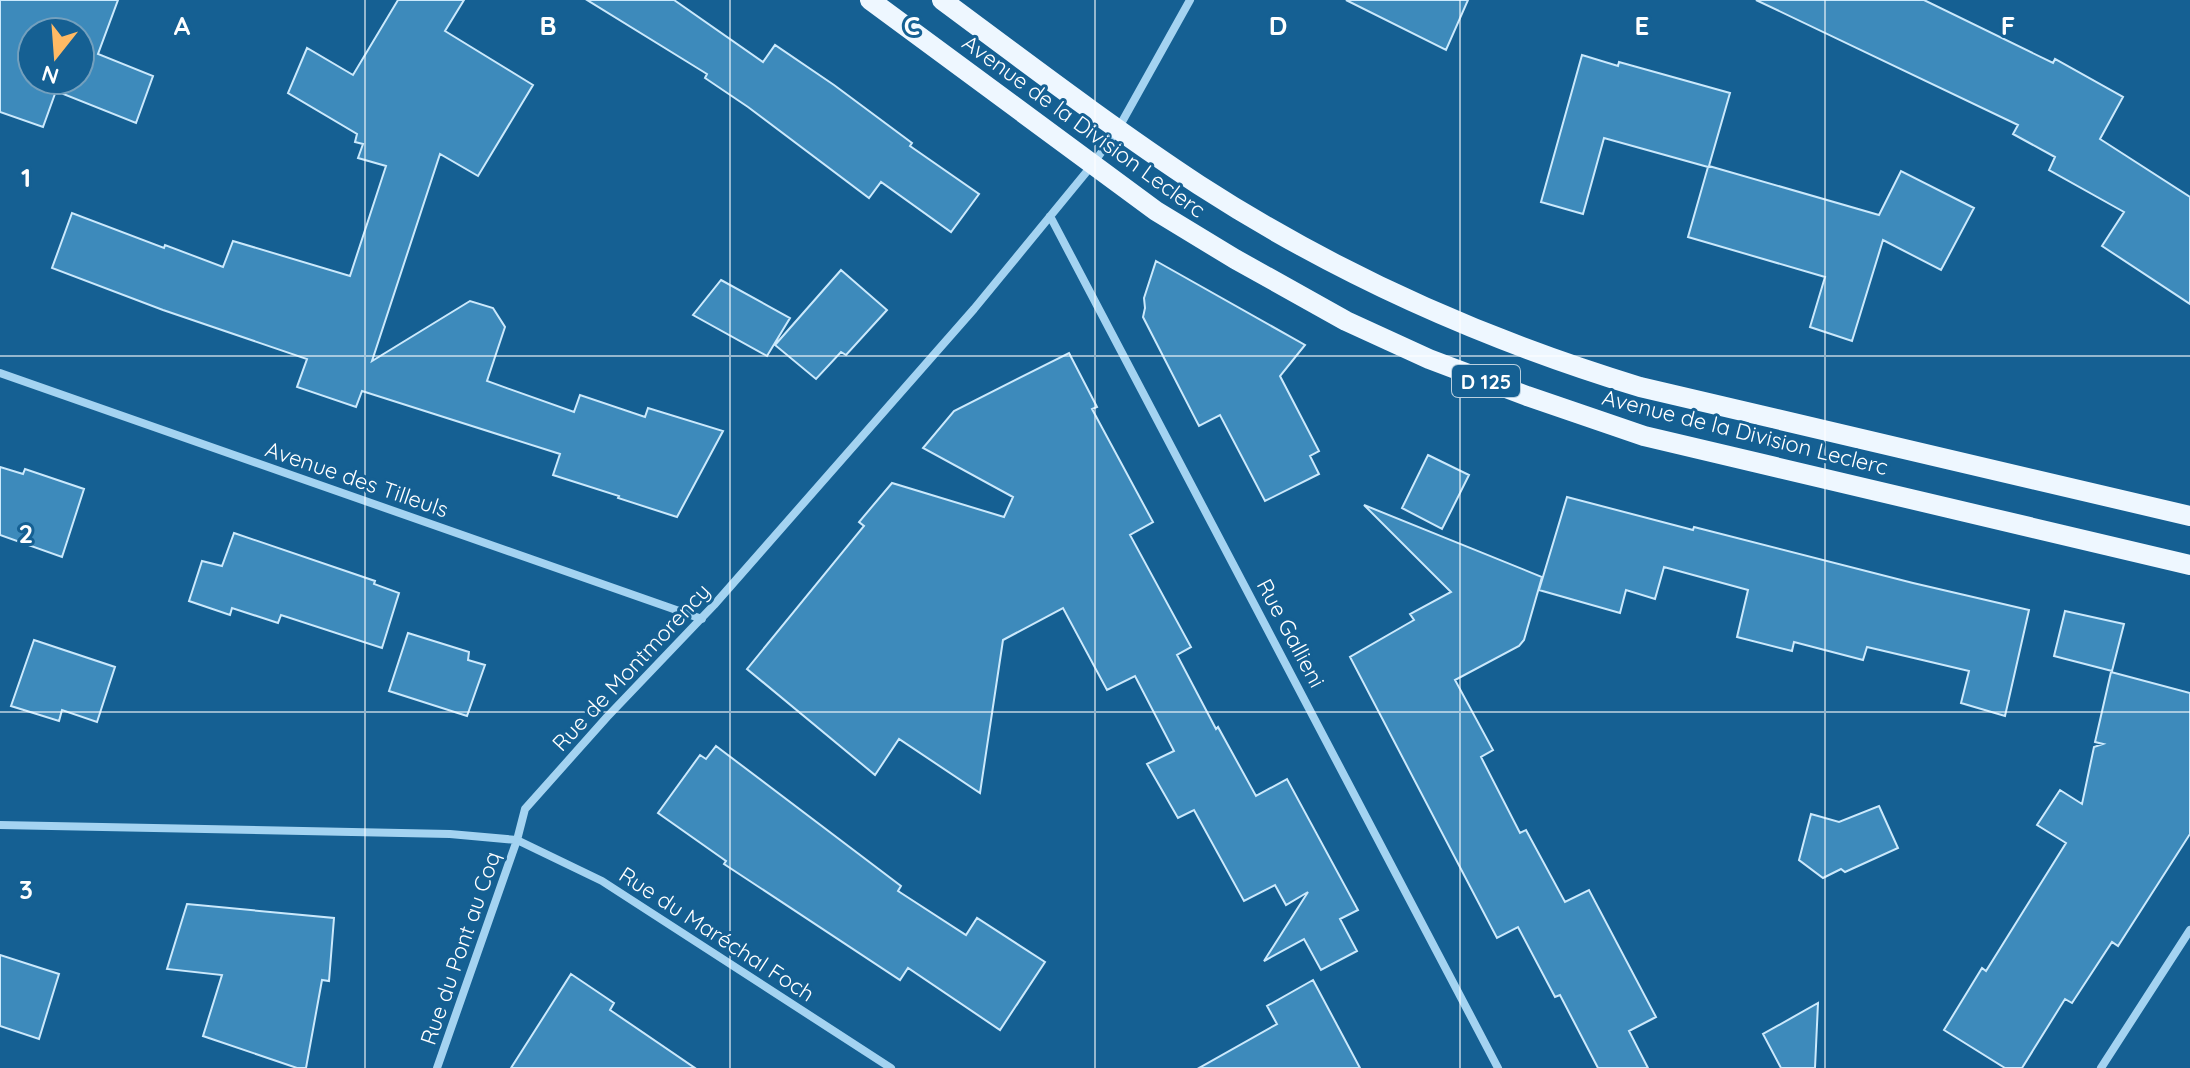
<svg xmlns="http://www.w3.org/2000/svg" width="2190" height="1068" viewBox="0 0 2190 1068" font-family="Quicksand,sans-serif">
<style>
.building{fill:#3d8abb;stroke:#cbe9fc;stroke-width:2;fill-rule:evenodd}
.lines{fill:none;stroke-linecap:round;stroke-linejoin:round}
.street{stroke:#a4d3f1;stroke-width:8}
.primary{stroke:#eef7ff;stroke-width:20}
.grid{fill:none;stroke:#fff;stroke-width:2;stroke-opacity:0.55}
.labels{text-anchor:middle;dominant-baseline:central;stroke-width:6;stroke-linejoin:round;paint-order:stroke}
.shield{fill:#156093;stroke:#b9cfdf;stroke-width:2}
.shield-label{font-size:20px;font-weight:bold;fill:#fff}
.street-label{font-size:22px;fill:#fff;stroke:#156093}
.grid-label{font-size:26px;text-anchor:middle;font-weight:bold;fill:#fff;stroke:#156093;stroke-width:6;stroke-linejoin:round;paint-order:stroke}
</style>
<rect width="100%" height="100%" fill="#156093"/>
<!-- building -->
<path class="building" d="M0 0H118L98 54 153 76 136 123 56 91 43 127 0 112ZM32 32H80V80H32Z
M398 0H464L445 31 533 85 478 176 440 154 372 361 470 301 493 308 505 327 487 381 574 412 580 395 645 417 648 408 723 431 677 517 618 498 619 496 553 475 560 454 362 391 356 407 297 387 307 359 163 310 52 268 72 213 164 248 165 245 223 267 233 241 350 276 386 166 358 158 363 144 355 142 357 134 288 93 307 48 353 75Z
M587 0H674L763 62 775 45 834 85 912 143 910 146 979 194 951 232 881 182 869 198 748 107 705 78 707 74Z
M1346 0H1468L1446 50Z
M1756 0H1924L2053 63 2055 59 2123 97 2100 139 2190 197V304L2102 246 2124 212 2049 170 2055 157 2013 134 2018 125Z
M1582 55 1618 66 1619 62 1730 93 1709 166 1879 215 1901 171 1974 208 1941 270 1883 240 1852 341 1810 327 1825 277 1688 237 1708 167 1604 138 1583 214 1541 202Z
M1156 261 1305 345 1280 376 1319 451 1310 456 1319 474 1265 501 1220 415 1199 426 1143 317 1145 308 1144 298Z
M841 270 887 310 846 355 841 352 816 379 775 345Z
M721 280 790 318 767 356 693 315Z
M1069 353 1097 407 1092 409 1153 522 1130 535 1191 647 1177 655 1216 729 1218 727 1256 796 1287 779 1358 910 1340 919 1357 951 1321 970 1304 939 1264 961 1308 892 1286 905 1275 885 1244 901 1194 810 1178 818 1147 764 1174 751 1135 676 1107 690 1063 608 1003 640 980 793 899 739 875 775 747 669 864 526 859 522 892 483 1004 517 1013 497 923 448 954 411Z
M1428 455 1469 475 1442 529 1402 508Z
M0 467 23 474 25 469 84 489 62 557 0 535Z
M1567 497 1693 530 1694 527 1913 583 2029 610 2005 716 1961 703 1969 671 1867 647 1863 660 1794 642 1792 651 1737 637 1748 590 1664 567 1655 599 1626 590 1620 613 1539 590Z
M1364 505 1542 577 1524 640 1519 646 1455 680 1493 750 1481 757 1520 833 1526 830 1565 902 1589 890 1656 1017 1629 1031 1648 1068H1598L1560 995 1555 997 1518 927 1497 938 1350 657 1414 620 1410 614 1451 592Z
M234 533 375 581 374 584 399 593 382 648 281 615 278 623 232 608 230 615 189 601 202 561 222 566Z
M2065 611 2124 624 2112 671 2054 656Z
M408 633 469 652 468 660 485 665 467 716 389 691Z
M34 640 115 667 97 722 62 710 59 721 11 706Z
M2111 672 2190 693V834L2118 946 2112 942 2072 1003 2065 999 2022 1068H2005L1944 1030 1982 968 1986 971 2066 843 2037 825 2060 790 2082 804 2094 747 2103 744 2095 742Z
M716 746 901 886 898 891 966 935 977 918 1045 962 1000 1030 908 968 900 980 724 864 726 861 658 813 700 755 706 759Z
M1879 806 1898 848 1845 872 1841 869 1823 878 1799 860 1811 814 1839 822Z
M187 904 334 918 329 981 322 980 306 1068H297L203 1036 222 975 167 969Z
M0 955 59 974 39 1039 0 1026Z
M571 974 614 1003 610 1010 695 1068H511Z
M1313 980 1360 1068H1199L1277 1024 1267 1006Z
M1818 1003 1815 1068H1781L1763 1034Z"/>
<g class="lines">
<!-- street -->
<path class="street" d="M1050 216 1498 1068
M0 373 702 619
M0 825 450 834 517 840 602 881 891 1068
M437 1068 517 840 525 809 607 717 714 605 974 309 1093 164 1118 129 1190 0
M2101 1068 2190 930"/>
<!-- primary -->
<path class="primary" d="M870 0 1156 211 1235 259 1346 321 1429 359 1527 396 1644 436 2190 565
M942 0C1027 63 1111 127 1199 185 1335 273 1485 340 1640 387L2190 516"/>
</g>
<!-- grid -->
<path class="grid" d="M365 0V1068M730 0V1068M1095 0V1068M1460 0V1068M1825 0V1068M0 356H2190M0 712H2190"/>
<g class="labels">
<!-- shield labels -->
<rect class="shield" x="1452" y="365" width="68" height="32" rx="6"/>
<g class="shield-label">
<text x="1486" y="381">D 125</text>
</g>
<!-- street labels -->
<g class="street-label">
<text transform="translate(1084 126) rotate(36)">Avenue de la Division Leclerc</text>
<text transform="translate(1745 432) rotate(14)">Avenue de la Division Leclerc</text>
<text transform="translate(357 479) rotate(19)">Avenue des Tilleuls</text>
<text transform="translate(1291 633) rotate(62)">Rue Gallieni</text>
<text transform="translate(631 667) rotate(-47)">Rue de Montmorency</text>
<text transform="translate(717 934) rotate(33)">Rue du Maréchal Foch</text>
<text transform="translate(460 948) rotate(-71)">Rue du Pont au Coq</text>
</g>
</g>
<g class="grid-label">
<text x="182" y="35">A</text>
<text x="548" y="35">B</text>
<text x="912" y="35">C</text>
<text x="1278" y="35">D</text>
<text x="1642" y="35">E</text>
<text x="2008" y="35">F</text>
<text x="26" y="187">1</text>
<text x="26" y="543">2</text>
<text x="26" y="899">3</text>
</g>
<!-- north arrow -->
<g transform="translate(56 56) rotate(197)"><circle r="38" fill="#156093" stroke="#73a0be" stroke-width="2"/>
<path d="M0-6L14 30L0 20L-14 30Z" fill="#ffba64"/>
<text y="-12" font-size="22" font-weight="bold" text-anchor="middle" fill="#ffffff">N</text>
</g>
</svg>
